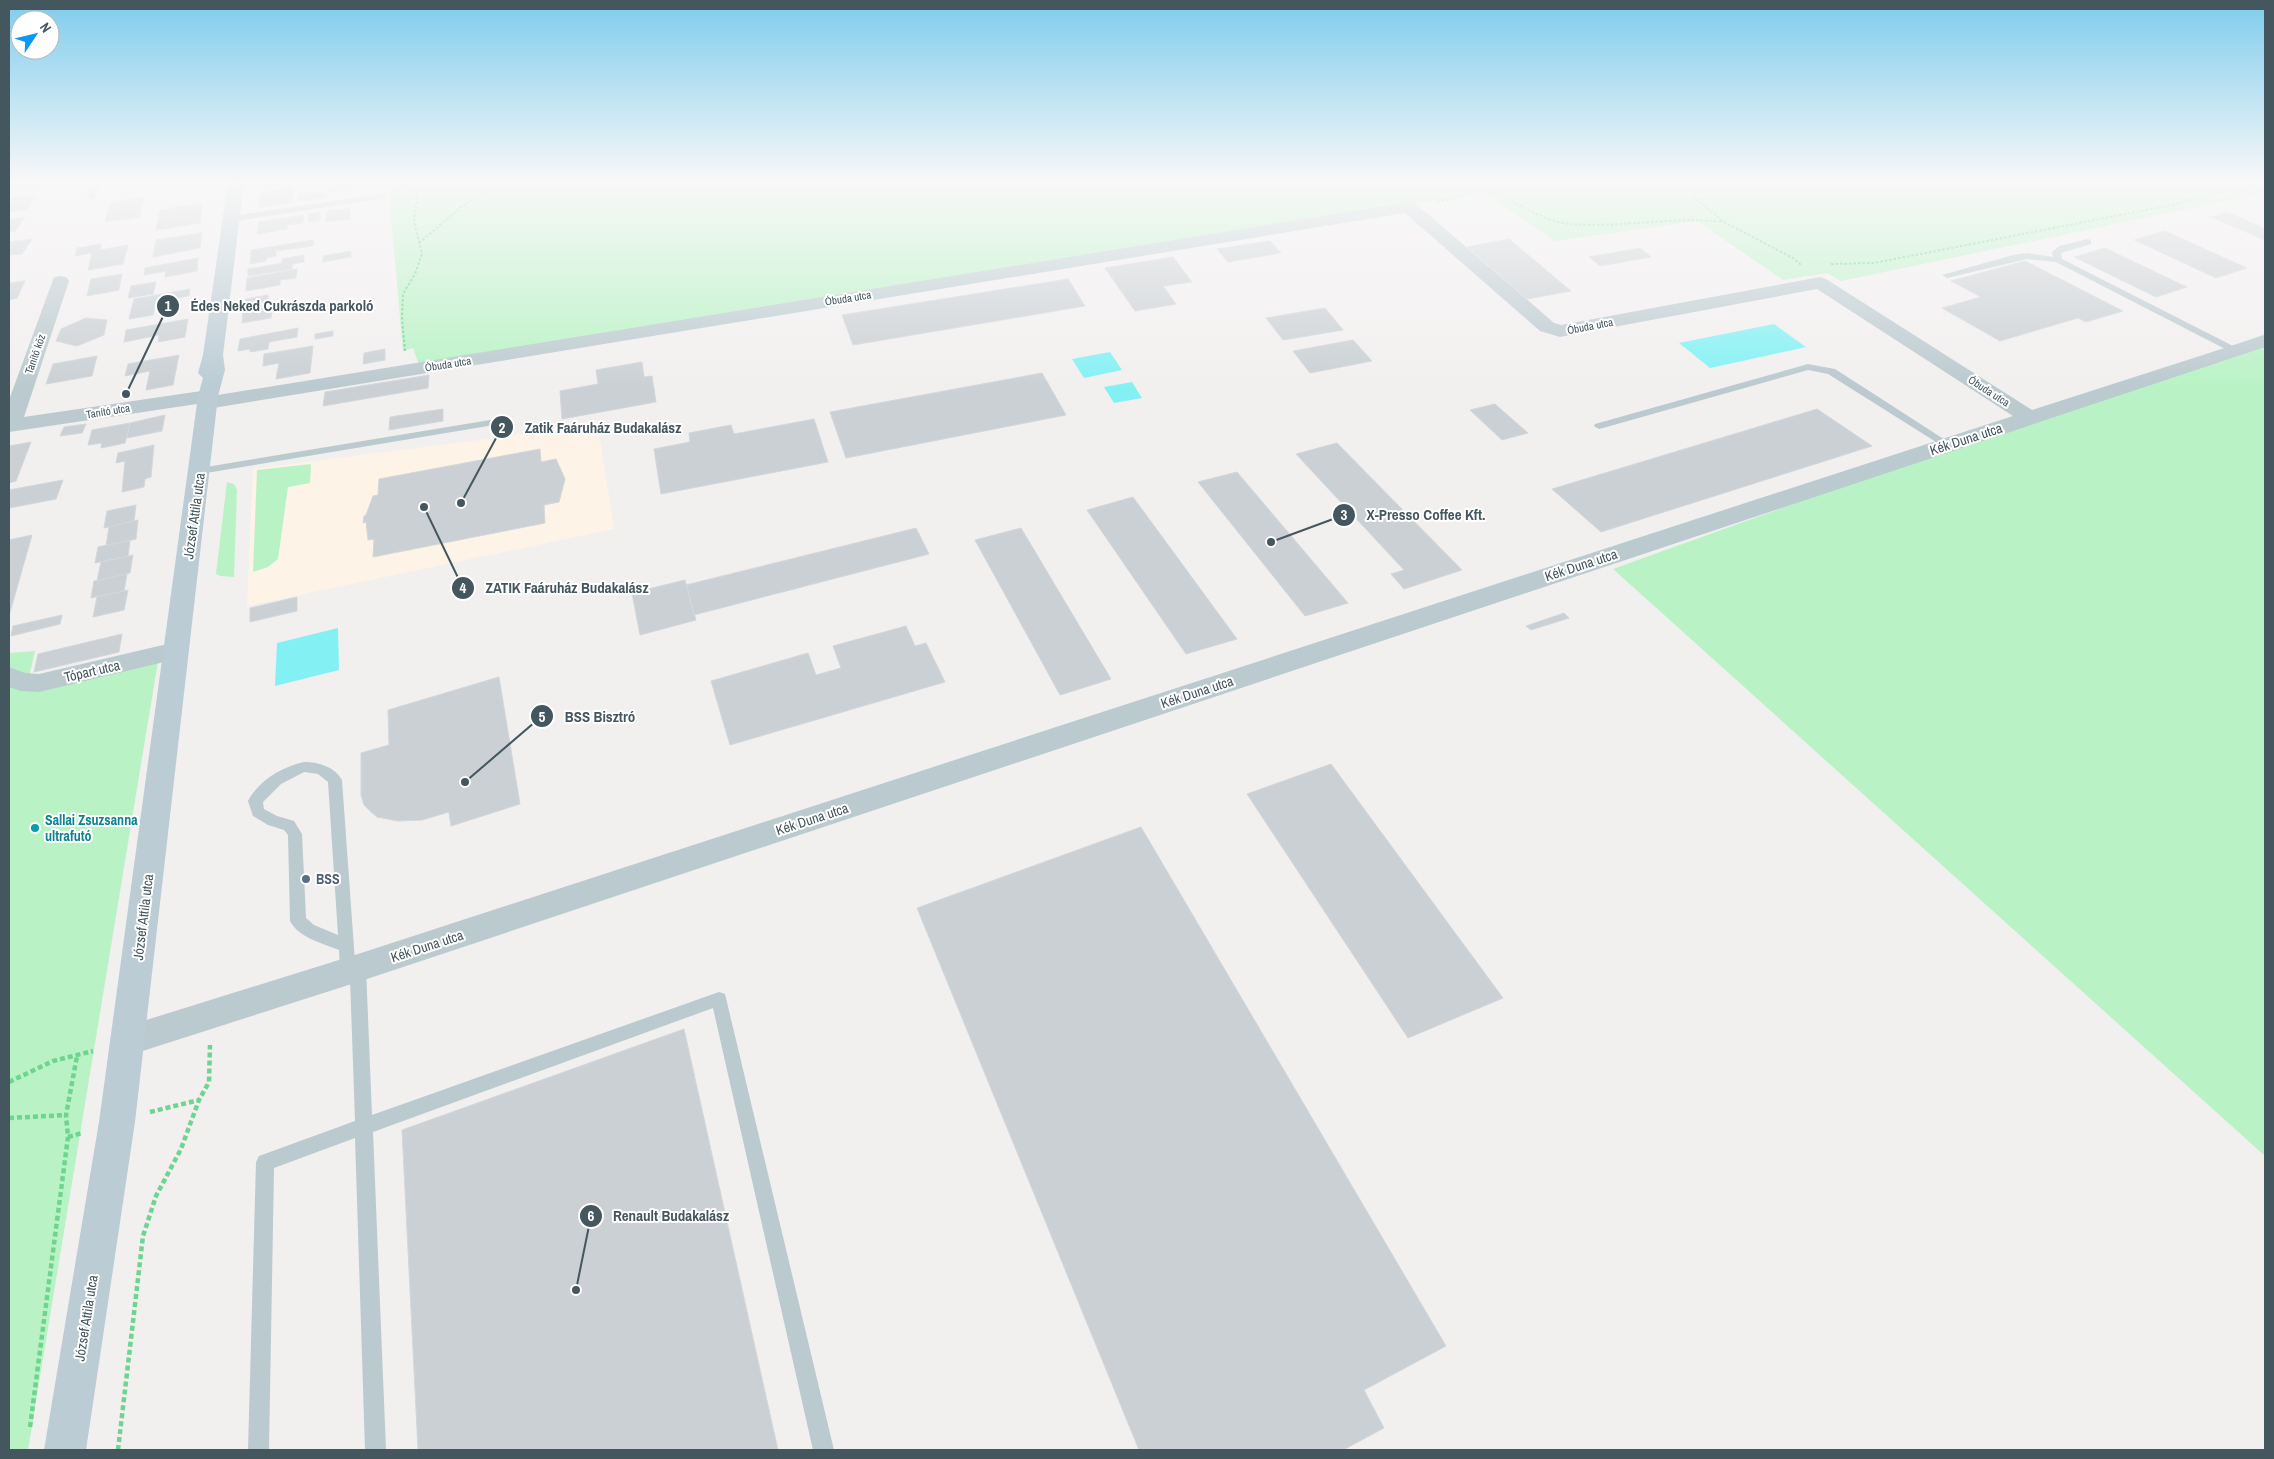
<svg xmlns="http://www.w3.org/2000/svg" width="2274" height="1459" viewBox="0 0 2274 1459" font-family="'Archivo Narrow',sans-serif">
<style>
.commercial{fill:#fef3e7}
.green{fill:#b9f3c5}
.water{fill:#83f1f4}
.building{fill:#cad0d4;stroke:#d2d7db}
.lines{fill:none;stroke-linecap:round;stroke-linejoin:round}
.path-far1{stroke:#6ed490;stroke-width:2;stroke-dasharray:2.5 2;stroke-linecap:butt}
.path{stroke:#6ed490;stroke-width:4.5;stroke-dasharray:5 3;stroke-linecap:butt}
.lane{fill:#bbcacf;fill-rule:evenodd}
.street{fill:#bbcacf;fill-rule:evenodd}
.secondary{fill:#bbccd5;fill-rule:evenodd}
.culture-dot{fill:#0f9aa8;stroke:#fff;stroke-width:2}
.service-dot{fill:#5c6f8a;stroke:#fff;stroke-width:2}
.labels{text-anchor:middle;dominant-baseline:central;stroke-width:4;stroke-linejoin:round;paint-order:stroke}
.far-street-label{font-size:11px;fill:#45575e;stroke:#fff}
.street-label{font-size:14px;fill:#45575e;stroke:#fff}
.culture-label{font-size:14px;font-weight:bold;fill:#0d838f;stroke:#fff;text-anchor:start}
.service-label{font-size:14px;font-weight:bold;fill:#4e5e75;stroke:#fff;text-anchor:start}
.leader{fill:none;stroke:#45575e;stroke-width:2}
.callout-dot{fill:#45575e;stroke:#fff;stroke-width:2}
.mark-label{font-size:15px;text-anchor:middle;font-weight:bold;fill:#fff}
.callout-label{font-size:15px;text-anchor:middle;font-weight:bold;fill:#45575e;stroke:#fff;stroke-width:4;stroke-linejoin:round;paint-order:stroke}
</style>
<rect width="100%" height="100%" fill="#f2efef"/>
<!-- commercial -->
<path class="commercial" d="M597 420 614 529 247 606 253 469 503 437Z"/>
<!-- green -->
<path class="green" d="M388 182H2265V193L1841 281 1827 273 1783 280 1697 221 1555 241 1485 193 419 365 413 348 403 351Z
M2265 334V1156L1613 569Z
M311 464 310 483 288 487 278 559 268 567 253 572 257 470Z
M227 482 234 484 237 490 234 577 220 576 216 574Z
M160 649 28 1450H9V653L35 651 29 677Z"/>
<!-- water -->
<path class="water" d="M1774 324 1806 347 1710 368 1679 343Z
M1110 352 1122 370 1084 378 1072 359Z
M1132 382 1142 398 1114 403 1104 387Z
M338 628 339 670 275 686 277 643Z"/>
<!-- building -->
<path class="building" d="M9 182H71L70 185 9 192Z
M175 182H202L173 188Z
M262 182H295L262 188Z
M329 182H354V188L329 192Z
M293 187 292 202 259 208 260 192Z
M323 191V194L327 193V197L299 201V194Z
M36 195 26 210 9 212V198Z
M144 197 139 217 105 222 111 202Z
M202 203 200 223 156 230 160 210Z
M350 208V219L326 222 327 211Z
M320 212V220L308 222V214Z
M2227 212 2265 229V240L2211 217Z
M304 215 303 223 287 225V229L257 234 259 222Z
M25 217 15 231 9 232V219Z
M2165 231 2247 268 2216 278 2134 240Z
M202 233 200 248 153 257 156 240Z
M32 239 22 254 9 255V242Z
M1509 239 1515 244 1571 291 1527 299 1467 247Z
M313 240V246L276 251V246Z
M1270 241 1281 253 1228 262 1217 249Z
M101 244 100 250 128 245 123 264 88 270 92 253 75 256 77 248Z
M276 246V256L267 258 266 261 250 264 251 250Z
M1640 248 1651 257 1600 266 1589 257Z
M2105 248 2187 287 2156 297 2074 257Z
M351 251V257L323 262V256Z
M304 255V262L292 264V269L248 276V269L282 263V259Z
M1173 257 1192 282 1163 286 1176 304 1135 311 1105 268Z
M198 258 197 271 165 277 166 271 144 275 145 268Z
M2025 261 2123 311 2086 322 2078 318 2000 341 1942 308 1981 297 1951 281Z
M297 269 296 278 280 280V285L246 291 247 278Z
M122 274 119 290 87 296 91 279Z
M1068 279 1085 306 853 345 842 315Z
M25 281 17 298 9 300V283Z
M156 282 153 294 128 298 131 286Z
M190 289 189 296 156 302 153 315 129 319 134 299Z
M268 295V301L245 304 246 299Z
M273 303 271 318 242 323 243 309Z
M1325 308 1343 330 1283 340 1266 318Z
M86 318 107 320 104 335 77 346 56 341 61 329Z
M188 319 185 337 158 342 159 335 124 342 126 330Z
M298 328 297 337 269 342 268 349 250 352V349L238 351 240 339Z
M333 331V336L315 339V334Z
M1353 340 1372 361 1310 373 1293 351Z
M313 346 310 373 276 379 279 363 263 366 264 354Z
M385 349V360L363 364 364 353Z
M179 355 173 385 146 390 150 371 125 376 128 364Z
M97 356 92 376 46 384 53 364Z
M642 362 644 377 652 376 656 402 562 419 560 391 598 384 596 370Z
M1042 373 1066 415 846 458 830 412Z
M429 375 428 388 323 406 325 392Z
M1495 404 1528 433 1502 440 1470 410Z
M443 409V421L389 430 390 417Z
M1817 409 1872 446 1601 532 1552 489Z
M165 415 162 431 127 438 130 423Z
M814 419 828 462 661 494 654 449 690 442 689 433 731 425 734 434Z
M130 423 125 443 101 448 102 443 88 445 92 430Z
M86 424 82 433 60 436 64 427Z
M31 442 16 481 9 483V446Z
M1337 443 1462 570 1404 589 1391 574 1404 570 1296 454Z
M154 445 151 477 145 479 144 487 122 492 125 461 116 463 118 453Z
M540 449 541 462 556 459 565 479 559 502 544 505 545 523 373 557 374 539 368 540 366 522 363 523 364 516 366 515 373 496 378 495 379 479Z
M1237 472 1348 603 1305 616 1198 482Z
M63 480 56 499 9 508V490Z
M1133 497 1237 639 1186 654 1087 510Z
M136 505 134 521 104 528 107 511Z
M138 520 136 539 106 546 109 527Z
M916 528 929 554 694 615 686 585Z
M1021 528 1111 679 1060 695 975 540Z
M32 535 9 616V540Z
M130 540 128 556 95 563 98 547Z
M133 555 130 573 97 581 101 562Z
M127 574 124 591 91 598 94 581Z
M685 580 696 620 640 635 632 593Z
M128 590 124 610 93 617 97 597Z
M297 597V611L250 622V608Z
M1564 613 1569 618 1531 630 1526 626Z
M62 615 60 624 11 636 13 626Z
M906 626 915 646 926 643 945 682 730 745 711 681 808 653 816 675 841 668 833 646Z
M122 634 119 652 34 672 38 654Z
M499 677 520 804 451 826 449 812 422 820 398 821 377 817 370 811 364 805 361 795V753L389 745 388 710Z
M1331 764 1503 998 1408 1038 1247 794Z
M1141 827 1446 1346 1364 1390 1384 1428 1343 1450H1139L917 908Z
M684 1029 778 1450H418L402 1130Z"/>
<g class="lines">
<!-- path-far1 -->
<path class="path-far1" d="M1452 182C1467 187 1482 189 1496 194 1522 204 1543 222 1571 224 1622 228 1673 216 1724 222
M1692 182 1695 198 1724 222 1793 258 1801 265
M397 190 418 182
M1437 202 1460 197 1485 182
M419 243 461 207 501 182
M1831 264 1874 263 2177 204 2203 196 2265 183
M405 351 402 318 403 294 415 274 422 254 414 221 418 195 410 185"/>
<!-- path -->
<path class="path" d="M9 1082 53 1061 93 1051
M150 1112 199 1100
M9 1118 66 1115
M68 1137 82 1133
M30 1427 68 1137 66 1115 77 1056
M118 1450 143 1236 156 1196 181 1149 199 1100 209 1082 210 1045"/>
<!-- lane -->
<path class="lane" d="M92 182H100L95 198 91 200 87 198Z
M382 194 386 196 385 198 230 222 226 219 230 216Z
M2088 239 2091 240V244L2061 253 2062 259 2239 349V353H2233L2056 262 2027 259 1947 278 1942 275 2013 255 2027 253 2053 257 2052 252 2059 246Z
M1808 364 1835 369 1953 445 1948 448 1944 447 1828 374 1808 370 1603 428 1599 429 1594 426 1595 424Z
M496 419 500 420V424L200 474 194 471 200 468Z
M304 762C319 762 335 767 342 780L355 962 364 963 366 968 372 1115 719 992 725 994 834 1450H813L713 1008 373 1132 386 1450H365L355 1138 274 1168 269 1450H248L256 1162 259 1156 355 1121 350 978 342 977 340 972 339 950C322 943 299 938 290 921L288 835 284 830 268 825 253 816 248 801C259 780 282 767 304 762ZM304 772 318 774 328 782 338 935 314 925 306 918 302 834 294 821 277 816 264 809 263 802 281 784Z"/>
<!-- street -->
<path class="street" d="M1409 202 1415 203 1554 323 1561 325 1820 277 1826 279 2032 410 2265 335V347L358 982 127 1056 115 1052 110 1041 115 1030 127 1026 358 954 2013 416 1817 289 1560 337 1540 331 1405 213 207 409 200 407 197 404 9 432V400L54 277 60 276 66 277 69 281 24 417 208 390 215 392 218 395Z
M176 642 185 645 189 651 185 657 39 692 21 691 9 687V667L25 673 39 674Z"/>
<!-- secondary -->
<path class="secondary" d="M228 182H244L223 355 225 370 218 396 135 1122 86 1450H44L99 1122 198 396 203 378 198 373 203 355Z"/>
</g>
<!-- sky -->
<linearGradient id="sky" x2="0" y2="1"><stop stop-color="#7fcced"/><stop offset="0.47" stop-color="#f9f8f8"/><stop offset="1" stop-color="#f9f8f8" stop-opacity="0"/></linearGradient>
<rect width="2274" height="387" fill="url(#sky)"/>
<!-- markers -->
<circle class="culture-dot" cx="35" cy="828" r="5"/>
<circle class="service-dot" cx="306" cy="879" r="5"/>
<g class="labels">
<!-- far-street labels -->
<g class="far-street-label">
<text transform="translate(848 298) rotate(-9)">Óbuda utca</text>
<text transform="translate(1590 326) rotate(-11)">Óbuda utca</text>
<text transform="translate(35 354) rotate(-71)">Tanító köz</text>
<text transform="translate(448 364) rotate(-9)">Óbuda utca</text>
<text transform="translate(1989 391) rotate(33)">Óbuda utca</text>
<text transform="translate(108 411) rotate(-9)">Tanító utca</text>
</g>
<!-- street labels -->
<g class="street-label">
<text transform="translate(1966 439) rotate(-18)">Kék Duna utca</text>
<text transform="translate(194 516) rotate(-82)">József Attila utca</text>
<text transform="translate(1581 565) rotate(-18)">Kék Duna utca</text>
<text transform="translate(92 671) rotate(-13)">Tópart utca</text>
<text transform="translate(1197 692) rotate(-18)">Kék Duna utca</text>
<text transform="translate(812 819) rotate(-18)">Kék Duna utca</text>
<text transform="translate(143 917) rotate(-83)">József Attila utca</text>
<text transform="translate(427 946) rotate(-18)">Kék Duna utca</text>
<text transform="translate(86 1318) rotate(-81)">József Attila utca</text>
</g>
<!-- culture labels -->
<g class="culture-label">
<text x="45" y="820">Sallai Zsuzsanna<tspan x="45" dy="16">ultrafutó</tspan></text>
</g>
<!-- service labels -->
<g class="service-label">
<text x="316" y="879">BSS</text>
</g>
</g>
<!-- callouts -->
<path class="leader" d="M126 394L168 306M461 503L502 427M1271 542L1344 515M424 507L463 588M465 782L542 716M576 1290L591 1216"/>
<g class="callout-dot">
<circle cx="126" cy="394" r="5"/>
<circle cx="461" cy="503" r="5"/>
<circle cx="1271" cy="542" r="5"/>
<circle cx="424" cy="507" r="5"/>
<circle cx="465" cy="782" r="5"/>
<circle cx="576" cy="1290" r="5"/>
<circle cx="168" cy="306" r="12"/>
<circle cx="502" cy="427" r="12"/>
<circle cx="1344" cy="515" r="12"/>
<circle cx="463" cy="588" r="12"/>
<circle cx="542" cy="716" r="12"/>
<circle cx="591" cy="1216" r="12"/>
</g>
<g class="mark-label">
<text x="168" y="311">1</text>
<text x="502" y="433">2</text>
<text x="1344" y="520">3</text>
<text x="463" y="593">4</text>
<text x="542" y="722">5</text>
<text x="591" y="1221">6</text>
</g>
<g class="callout-label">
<text x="282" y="311">Édes Neked Cukrászda parkoló</text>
<text x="603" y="433">Zatik Faáruház Budakalász</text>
<text x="1426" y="520">X-Presso Coffee Kft.</text>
<text x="567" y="593">ZATIK Faáruház Budakalász</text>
<text x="600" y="722">BSS Bisztró</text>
<text x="671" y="1221">Renault Budakalász</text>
</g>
<!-- border -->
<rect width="2274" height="1459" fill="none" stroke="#45575e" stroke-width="20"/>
<!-- north arrow -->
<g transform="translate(35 35) rotate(55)"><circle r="24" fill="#ffffff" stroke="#b5bcbf"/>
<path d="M0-4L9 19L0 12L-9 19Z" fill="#0999f2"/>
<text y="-8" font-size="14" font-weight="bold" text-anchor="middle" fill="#45575e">N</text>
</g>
</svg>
